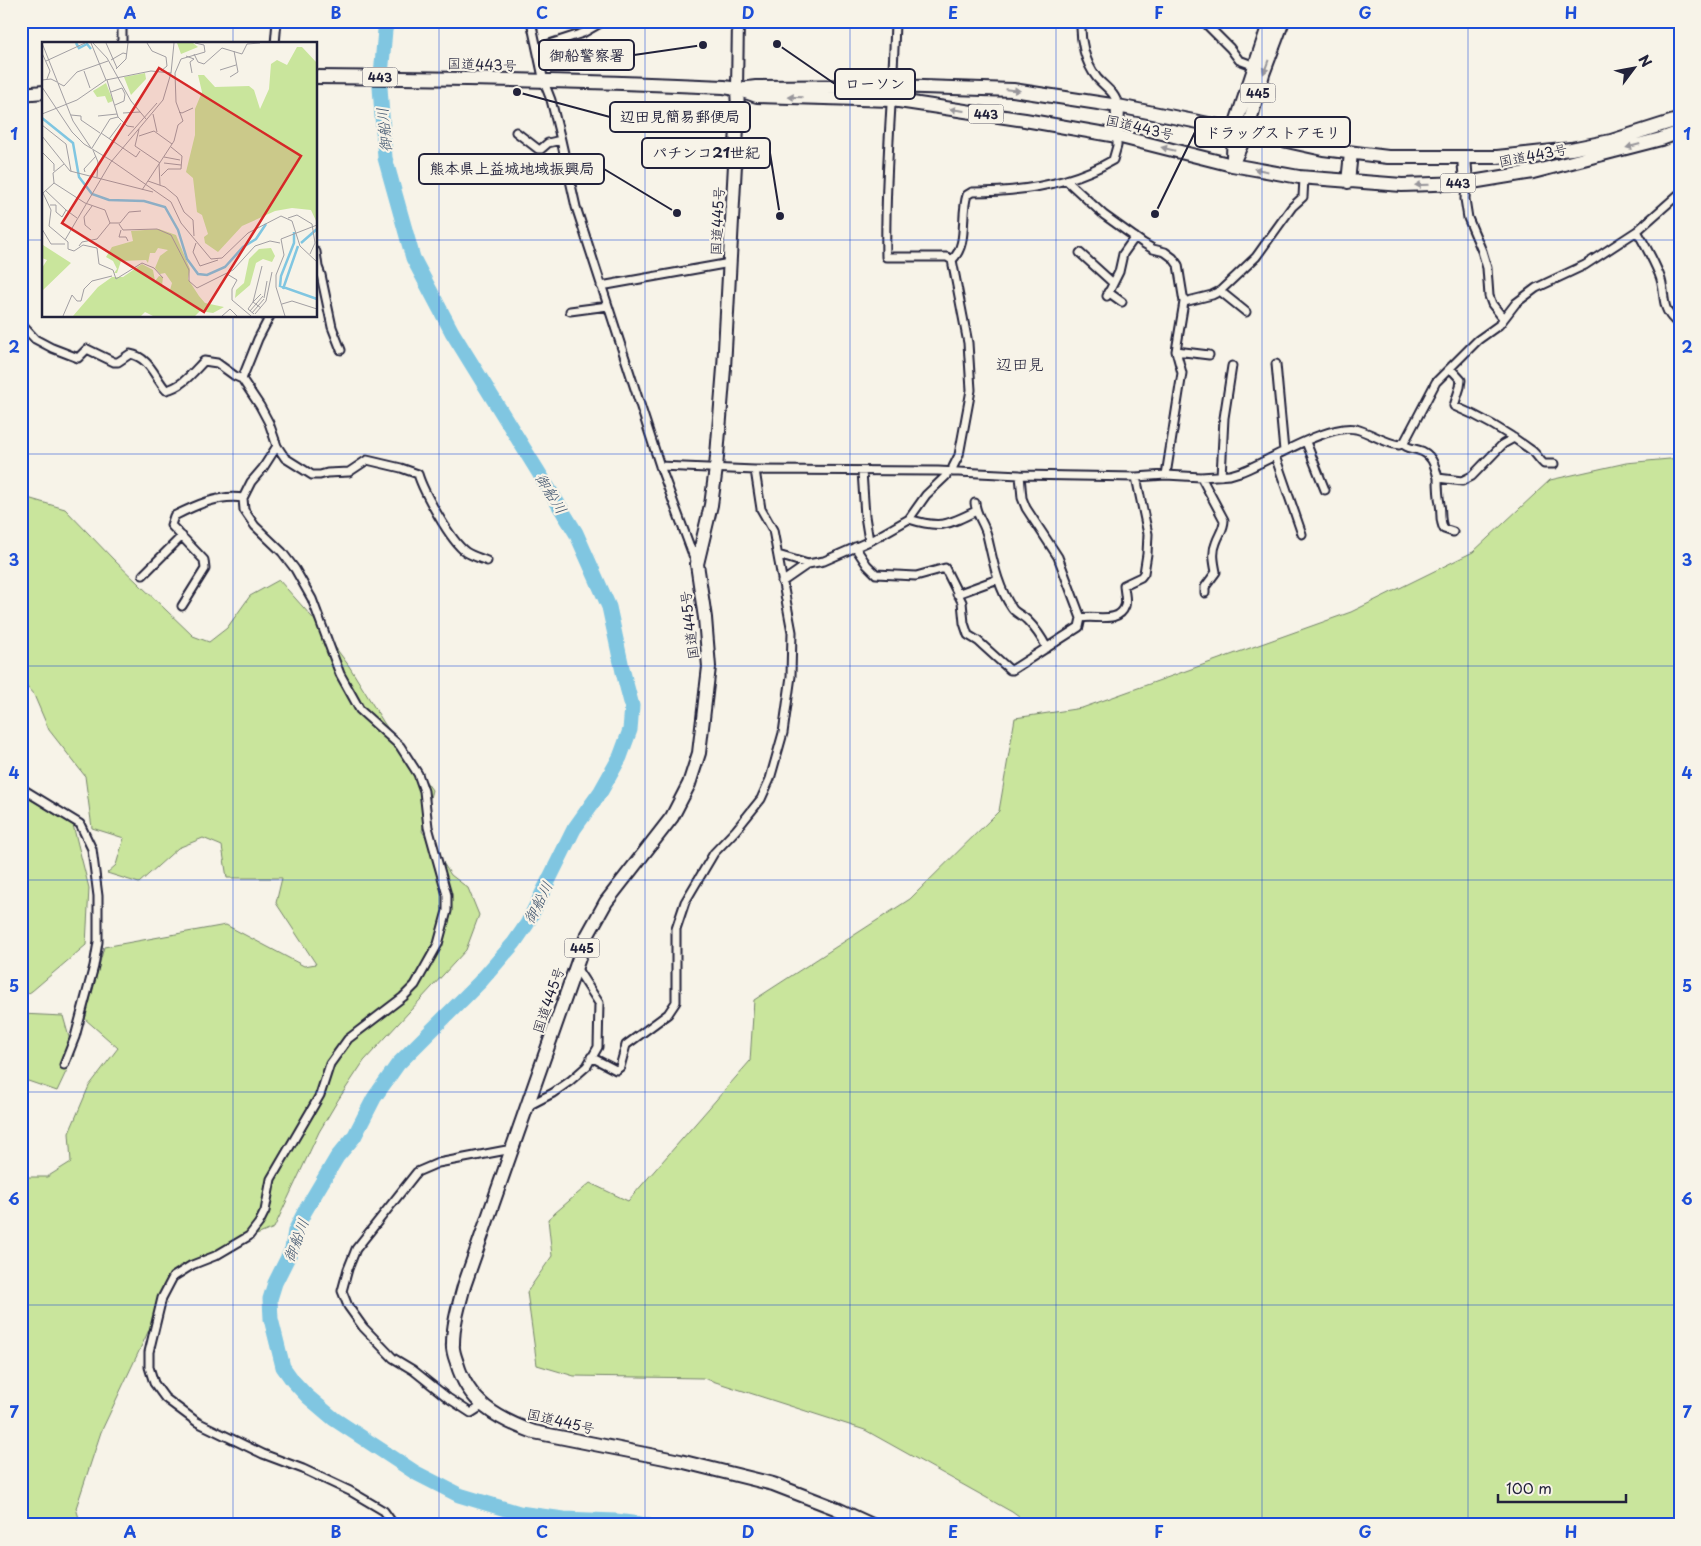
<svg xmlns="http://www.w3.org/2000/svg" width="1701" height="1546" viewBox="0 0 1701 1546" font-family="'Playpen Sans','Klee One',sans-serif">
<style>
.green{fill:#c9e59c;stroke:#76846c}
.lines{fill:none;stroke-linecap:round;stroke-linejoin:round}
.river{stroke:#80c6e1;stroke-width:15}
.street-casing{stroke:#22223b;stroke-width:11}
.secondary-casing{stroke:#22223b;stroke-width:14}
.highway-casing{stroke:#22223b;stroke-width:16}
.street{stroke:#f7f3e8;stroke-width:7}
.secondary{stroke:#f7f3e8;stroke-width:10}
.highway{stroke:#f7f3e8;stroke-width:12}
.oneway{fill:#97959a}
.grid{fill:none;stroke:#1d4ed8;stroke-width:1;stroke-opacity:0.55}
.labels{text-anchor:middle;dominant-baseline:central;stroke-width:4.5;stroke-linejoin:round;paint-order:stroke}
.shield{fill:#f7f3e8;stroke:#62616f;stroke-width:1}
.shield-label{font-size:12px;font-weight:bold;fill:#22223b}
.street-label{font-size:14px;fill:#22223b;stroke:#f7f3e8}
.water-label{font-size:15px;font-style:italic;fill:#3e536d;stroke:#f7f3e8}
.quarter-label{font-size:16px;fill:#22223b;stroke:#f7f3e8}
.inset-river{fill:none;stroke:#80c6e1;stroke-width:2.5}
.inset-road{fill:none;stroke:#a29fa3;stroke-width:1}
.view{fill:#d62828;fill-opacity:0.15;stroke:#d62828;stroke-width:2.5}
.inset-edge{fill:none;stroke:#22223b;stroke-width:2.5}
.leader{fill:none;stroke:#22223b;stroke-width:2}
.callout-dot{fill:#22223b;stroke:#f7f3e8;stroke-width:2}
.callout{fill:#f7f3e8;stroke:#22223b;stroke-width:2}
.callout-label{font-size:15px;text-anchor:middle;font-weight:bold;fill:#22223b}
.neatline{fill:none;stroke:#1d4ed8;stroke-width:2}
.grid-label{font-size:16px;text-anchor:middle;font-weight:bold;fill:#1d4ed8}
</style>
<rect width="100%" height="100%" fill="#f7f3e8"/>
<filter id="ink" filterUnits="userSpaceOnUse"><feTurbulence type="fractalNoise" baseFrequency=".02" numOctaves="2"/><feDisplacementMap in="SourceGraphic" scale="10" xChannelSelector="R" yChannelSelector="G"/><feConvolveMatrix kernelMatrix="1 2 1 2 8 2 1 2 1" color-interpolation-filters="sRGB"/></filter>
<g filter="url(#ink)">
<!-- green -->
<path class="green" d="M1680 458V1525H1030L1012 1512 865 1430 703 1378 574 1376 537 1365 527 1292 552 1256 548 1219 590 1183 628 1201 750 1061 754 1000 910 899 999 811 1015 718 1082 708 1351 612 1473 552 1550 480 1626 463Z
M21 496 65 509 113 559 193 636 209 642 227 628 250 596 279 580 319 625 349 666 384 723 432 790 422 831 451 875 468 888 479 915 466 950 364 1061 338 1100 319 1132 274 1228 179 1266 101 1432 76 1508 81 1525H21V1177H47L71 1162 69 1133 89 1086 118 1048 85 1019 104 947 226 925 304 966 316 964 276 903 282 878H227L222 846 203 838 178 848 139 883 107 873 116 865 124 838 92 828 85 776 49 730 34 695 21 680Z
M21 794 73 825 89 888 86 945 32 991 21 998Z
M21 1014 63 1016 74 1055 57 1091 28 1081 21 1085Z"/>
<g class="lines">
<!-- river -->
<path class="river" d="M388 21 385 30 380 87 385 158 413 258 452 332 576 533 609 607 623 672 632 706 630 730 620 757 601 791 574 829 527 924 514 943 480 982 398 1064 374 1098 354 1137 337 1157 305 1211 295 1231 292 1249 275 1283 270 1299 271 1319 283 1367 293 1381 307 1396 334 1419 416 1473 459 1495 519 1513 564 1519 616 1521 647 1525"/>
<defs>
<path id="street" d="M122 21V44
M531 21 544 82 551 100 561 140 576 207 660 466 696 563
M895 21C893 100 884 178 886 257H947L952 260
M1081 21C1080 40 1085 63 1097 78 1105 87 1116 93 1118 106
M1210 21 1208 26 1230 48 1239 60 1255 66
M275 44 277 21
M537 48 583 33 604 21
M516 132 538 149H541L548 143 561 140
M1066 180 1104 215 1143 243 1153 249 1165 252 1173 258 1178 265 1184 302 1176 351 1182 373 1166 475
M1466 183 1465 199 1468 218 1482 251 1487 268 1489 296 1492 304 1503 318
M1637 231C1645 245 1653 259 1659 274 1667 292 1659 306 1675 321
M316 252 318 267 316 268
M1080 253 1113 283
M318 267 321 275 332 327 341 350
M601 286 730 263
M1220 291 1246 312
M1108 292 1122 302
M1107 296 1119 272 1123 254 1135 237
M1184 302 1212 295 1220 291 1256 257 1292 207 1303 197 1304 178
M570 311 608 306
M21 324 35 339 52 348 78 358 87 349 114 362H118L130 354C149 357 154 376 166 390 182 387 193 372 204 361L217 363 235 376 242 379 260 406 269 423 277 446 285 458 312 475H320L327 473 349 472 367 460 401 468 418 474C423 491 451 542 466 552 472 556 480 558 487 561
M1176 351 1209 355
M1276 364 1284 451
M1450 368 1461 380 1460 387 1454 406C1481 417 1508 433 1531 450 1537 454 1539 460 1544 464H1554
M242 379 258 339 270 316
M1306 442 1325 490
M1403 444C1407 448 1412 448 1418 450 1432 453 1435 466 1438 478L1462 481 1472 476 1503 444 1514 438
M277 446 263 468 251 482 243 498 244 510 255 526 282 552 295 569 312 599 340 674 360 710 400 746 418 774 424 791 428 827 447 895V911L438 944 415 985 403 997 348 1039 330 1064 320 1095 271 1179 265 1211 259 1223 249 1236 215 1256 192 1265 173 1277 162 1298 149 1352V1367L154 1383 165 1398 197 1422 263 1454 303 1469 350 1491 384 1511 394 1525
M1275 456 1302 534
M660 466 755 470 938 471 1020 475 1136 477 1166 475 1201 477 1230 475 1240 472C1268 462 1328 423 1356 429 1371 433 1384 443 1399 445L1405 441 1436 382 1478 340 1499 325 1516 303 1536 288 1585 265 1637 231 1680 193
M862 471 865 516 869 541
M953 472V467L959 455 971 390 968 343 952 260C969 244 960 216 967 195L972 192C1019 192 1072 184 1113 160L1117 146V136
M1020 475 1022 498 1026 508 1058 557 1081 618
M1221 476 1224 418 1232 366
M1201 477 1224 520C1224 529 1219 534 1216 543 1212 552 1214 562 1216 572L1205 587V593
M1438 478C1438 489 1438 493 1440 504 1442 513 1439 520 1444 529L1453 532
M975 503C976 515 984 523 987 535 993 560 997 586 1012 608 1015 613 1022 615 1027 620 1035 628 1042 638 1047 648
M909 519C940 529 948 525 976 511
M855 547 867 565 876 574 916 576 945 568 962 602 964 623 968 635 978 641 1010 670H1012L1079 627 1081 618C1095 615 1119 624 1125 606 1127 600 1124 591 1124 585L1141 577 1144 573 1147 554 1148 534 1136 477
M778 555 808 564
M143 575 182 536
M782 582 808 564 824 561 872 540 909 519 926 495 946 476V472
M957 594 998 579
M182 606 205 569 204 560 171 525 174 516C194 506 219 494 243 498
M21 788 80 824 92 849 98 896V942L94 966 75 1037 64 1065
M591 1057 616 1070 620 1067 626 1045 668 1014 676 1002V929L685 902 714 853 736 830 761 799 770 779 783 733 791 676 792 632 773 530 761 509 755 470
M528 1106 553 1093 570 1081 587 1066 598 1047 599 1003 575 966
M482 1406 471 1413 448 1398 413 1370 393 1358 363 1327 348 1306 342 1291 348 1269 356 1249 417 1172 438 1163 512 1149"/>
<path id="secondary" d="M1678 21 1680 25
M737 89 738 21"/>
<path id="highway" d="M316 77C452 78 588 81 724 87L737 89 757 96 892 100 1025 120 1117 136 1232 165 1299 177 1402 185 1466 183 1533 172 1661 139 1680 132
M737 89 738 109 724 368 716 468 711 505 697 564 705 618 709 667 699 753 689 784 672 817 606 902 586 938 464 1286C459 1305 453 1324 453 1344 452 1350 455 1357 457 1363 468 1402 497 1419 534 1432L680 1461 773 1484 835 1508 872 1525
M740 89 756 87 893 86 1013 90 1118 106 1234 129 1323 149 1388 157H1497L1571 149 1611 141 1680 119
M21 94 44 92
M1117 136 1118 106
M1233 157 1234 129 1270 21
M1464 157 1466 183
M1232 165 1247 132 1263 74 1283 21
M1348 182 1351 153"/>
</defs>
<!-- street casing -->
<use href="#street" class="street-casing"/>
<!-- secondary casing -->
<use href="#secondary" class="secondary-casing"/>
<!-- highway casing -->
<use href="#highway" class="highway-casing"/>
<!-- street -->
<use href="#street" class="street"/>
<!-- secondary -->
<use href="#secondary" class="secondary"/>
<!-- highway -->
<use href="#highway" class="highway"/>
</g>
<!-- one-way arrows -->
<defs><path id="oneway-solid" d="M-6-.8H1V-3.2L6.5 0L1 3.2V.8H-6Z" transform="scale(1.25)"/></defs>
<g class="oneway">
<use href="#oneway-solid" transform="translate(1266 67) rotate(110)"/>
<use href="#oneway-solid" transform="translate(1013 90) rotate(6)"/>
<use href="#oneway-solid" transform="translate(795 97) rotate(-178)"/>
<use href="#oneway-solid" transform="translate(957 110) rotate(-172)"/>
<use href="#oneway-solid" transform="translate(1633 146) rotate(165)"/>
<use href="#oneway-solid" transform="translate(1168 149) rotate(-166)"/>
<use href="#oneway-solid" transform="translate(1261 170) rotate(-169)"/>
<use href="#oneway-solid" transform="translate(1422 185) rotate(178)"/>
</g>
</g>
<!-- grid -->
<path class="grid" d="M233 21V44M439 21V1525M645 21V1525M850 21V1525M1056 21V1525M1262 21V1525M1468 21V1525M21 240H44M316 240H1680M233 316V1525M21 454H1680M21 666H1680M21 880H1680M21 1092H1680M21 1305H1680"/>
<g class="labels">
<!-- shield labels -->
<g class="shield">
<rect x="362.5" y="67.5" width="35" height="19" rx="4"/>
<rect x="1240.5" y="83.5" width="35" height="19" rx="4"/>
<rect x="968.5" y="104.5" width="35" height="19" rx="4"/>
<rect x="1440.5" y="173.5" width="35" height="19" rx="4"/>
<rect x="564.5" y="938.5" width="35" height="19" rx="4"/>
</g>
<g class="shield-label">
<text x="380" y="77">443</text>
<text x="1258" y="93">445</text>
<text x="986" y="114">443</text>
<text x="1458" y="183">443</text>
<text x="582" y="948">445</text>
</g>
<!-- street labels -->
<g class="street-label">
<text transform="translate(482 64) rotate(2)">国道443号</text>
<text transform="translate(1140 127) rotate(13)">国道443号</text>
<text transform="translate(1533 155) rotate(-11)">国道443号</text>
<text transform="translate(717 221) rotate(-87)">国道445号</text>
<text transform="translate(689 625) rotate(-97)">国道445号</text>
<text transform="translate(548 1000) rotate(-71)">国道445号</text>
<text transform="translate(561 1421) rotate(13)">国道445号</text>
</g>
<!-- water labels -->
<g class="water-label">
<text transform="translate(383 130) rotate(-95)">御船川</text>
<text transform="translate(552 493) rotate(58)">御船川</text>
<text transform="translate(537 902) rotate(-63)">御船川</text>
<text transform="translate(295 1240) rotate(-69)">御船川</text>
</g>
<!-- quarter labels -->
<g class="quarter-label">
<text x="1020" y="363">辺田見</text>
</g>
</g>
<!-- overview -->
<g transform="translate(42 42)">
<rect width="275" height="275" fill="#f7f3e8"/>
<path d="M135 1H151L156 5 139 12ZM260 5 275 21V181L269 168 250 166 233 169 200 184 176 210 163 201 162 195 166 192 160 173 155 170 151 136 144 130 153 93V67L160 50 156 33H162L173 45 207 44 212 48 218 67 227 47 229 22 235 18 245 23 255 5ZM103 31 104 37 89 53 82 35ZM64 41 71 59 66 61 63 54 55 55 51 49ZM117 187 134 193 148 227 146 237 157 254 163 261 182 265 171 271 158 269 153 274H111L103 270 99 274H31L56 245 70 235H81L100 222 111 228 113 239 117 234 121 235 120 244 128 248 130 241 123 231 118 232 113 226 118 214 126 208 116 206 113 211H108L106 221 104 218 79 219 75 231H72L75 227 71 219 64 215 70 205 91 199 89 189ZM1 203 29 221 0 249V226L5 218 0 216ZM229 206 233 214 230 220 221 217 214 221 208 243 193 256 194 248 202 241 207 217 217 207Z" fill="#c9e59c"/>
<path class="inset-river" d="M34 1 37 6 45 2 49 7M0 76 31 101 37 135 50 152 67 158 102 159 123 165 136 188 145 217 156 232 165 233 183 225 201 205 214 197 224 182M252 190V201L239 234 238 244 275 257M259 201 275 187M241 247 256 204"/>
<path class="inset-road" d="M0 1 31 79 49 106M49 1 64 38M51 1 65 16 89 59 104 77M64 1 75 26M105 1 110 9 124 15 125 24 119 29M0 11 8 29 5 37M152 12 156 20 162 22 180 6 200 12 205 2 218 1M144 14 152 17 148 20 150 31M69 18 81 11 85 12M4 19 43 1M74 27 84 17 86 1M178 28 194 23M42 29 48 46M188 35 196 30 192 9M0 38 9 37 15 40M65 38 76 75 85 84 92 85M16 41 22 44 35 30 66 19M0 45 30 90 42 102 70 119M69 50 80 46 83 52 82 59 73 63M137 70 140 71 151 66M81 71 98 70M0 72 35 58 64 38 109 29 129 31M111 72 115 90M29 73 39 74V78L58 91M56 74 75 72M0 83 24 102 29 129M97 87 93 104 118 121M59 91 94 115 98 109M0 94 28 129 111 150M86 94 115 61M97 94 112 89 130 102M67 97 79 81M50 106 68 77 76 75M51 108 56 120 55 135M0 110 12 122V129M122 115 138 118M70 119 129 160 139 181 169 217 180 216 206 191 239 174 250 179 258 204 275 220M122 121 139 123M117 122 118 143M43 130 42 127 54 114M119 134 126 127H139L140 114 129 105M106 139 123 145 135 155 142 170 151 178 152 194M12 141 1 151 9 168 7 184 26 200V207L32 209 41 203 55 206 57 222 71 228 74 237 100 221 112 226 121 236M12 141 43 161 63 168 68 181M12 141 11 131 22 122M3 148 24 168M100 148 132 99 136 83 141 79 134 60 133 31 139 17 163 10 162 3 153 1M8 163H14V170L20 175 24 168 35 176M246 176 255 173 270 182 273 201 268 212M68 181H78L87 170 99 169M77 182 81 188 115 187 129 193 147 228V239L155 246 191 228 213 204 228 199 238 201M0 187 9 202H23M49 188 43 183 42 175 50 164M79 188 77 195H84L86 199M23 198 69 120 121 58 129 31 132 1M154 201 151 210 158 224 176 218M37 204 40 200 55 197 68 181M185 232 195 238 190 247V258L209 274M219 252 211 260 219 266M222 256 225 239M240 262 250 259 275 267M208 269 221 254M210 271 222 257M212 272 206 267 211 260 220 224M213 272 224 259 230 230M21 274 30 253 35 259H39L42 247 50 239 70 234M180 274 188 267 195 274M243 274 234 245V233L242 213 239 197 275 183"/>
<path class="view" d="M117 26 259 114 162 270 20 181Z"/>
<rect width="275" height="275" class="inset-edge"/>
</g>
<!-- callouts -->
<path class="leader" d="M703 45L634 55M777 44L835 84M517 92L610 117M1155 214L1195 132M780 216L770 153M677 213L604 169"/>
<g class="callout-dot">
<circle cx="703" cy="45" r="5"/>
<circle cx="777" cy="44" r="5"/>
<circle cx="517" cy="92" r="5"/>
<circle cx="1155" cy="214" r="5"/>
<circle cx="780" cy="216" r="5"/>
<circle cx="677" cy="213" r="5"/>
</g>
<g class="callout">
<rect x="539" y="40" width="95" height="30" rx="5"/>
<rect x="835" y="69" width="80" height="30" rx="5"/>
<rect x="610" y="102" width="140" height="30" rx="5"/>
<rect x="1195" y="117" width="155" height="30" rx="5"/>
<rect x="642" y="138" width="128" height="30" rx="5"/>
<rect x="419" y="154" width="185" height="30" rx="5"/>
</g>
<g class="callout-label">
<text x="587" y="61">御船警察署</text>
<text x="875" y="89">ローソン</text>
<text x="680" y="122">辺田見簡易郵便局</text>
<text x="1273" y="138">ドラッグストアモリ</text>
<text x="706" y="158">パチンコ21世紀</text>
<text x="512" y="174">熊本県上益城地域振興局</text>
</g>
<!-- margin -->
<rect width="1701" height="1546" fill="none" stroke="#f7f3e8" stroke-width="55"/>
<!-- north arrow -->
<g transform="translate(1634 68) rotate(58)" stroke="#f7f3e8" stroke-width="4" paint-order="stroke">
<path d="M0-4L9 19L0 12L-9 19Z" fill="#22223b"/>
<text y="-8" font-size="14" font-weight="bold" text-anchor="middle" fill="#22223b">N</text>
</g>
<!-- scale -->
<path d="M1498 1494v8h128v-8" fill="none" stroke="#22223b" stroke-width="2.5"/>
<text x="1506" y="1494" font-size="15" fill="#22223b" stroke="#f7f3e8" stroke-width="4" paint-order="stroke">100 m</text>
<rect x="28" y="28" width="1646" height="1490" class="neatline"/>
<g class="grid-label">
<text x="130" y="19">A</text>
<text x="336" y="19">B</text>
<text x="542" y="19">C</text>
<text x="748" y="19">D</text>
<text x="953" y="19">E</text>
<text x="1159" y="19">F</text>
<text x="1365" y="19">G</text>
<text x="1571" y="19">H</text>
<text x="14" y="140">1</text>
<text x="1687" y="140">1</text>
<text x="14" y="353">2</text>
<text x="1687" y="353">2</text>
<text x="14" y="566">3</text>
<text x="1687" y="566">3</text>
<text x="14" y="779">4</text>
<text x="1687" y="779">4</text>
<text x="14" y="992">5</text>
<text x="1687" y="992">5</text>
<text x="14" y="1205">6</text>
<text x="1687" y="1205">6</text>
<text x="14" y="1418">7</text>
<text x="1687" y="1418">7</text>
<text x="130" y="1538">A</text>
<text x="336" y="1538">B</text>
<text x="542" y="1538">C</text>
<text x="748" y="1538">D</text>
<text x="953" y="1538">E</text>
<text x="1159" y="1538">F</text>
<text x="1365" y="1538">G</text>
<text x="1571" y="1538">H</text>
</g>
</svg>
